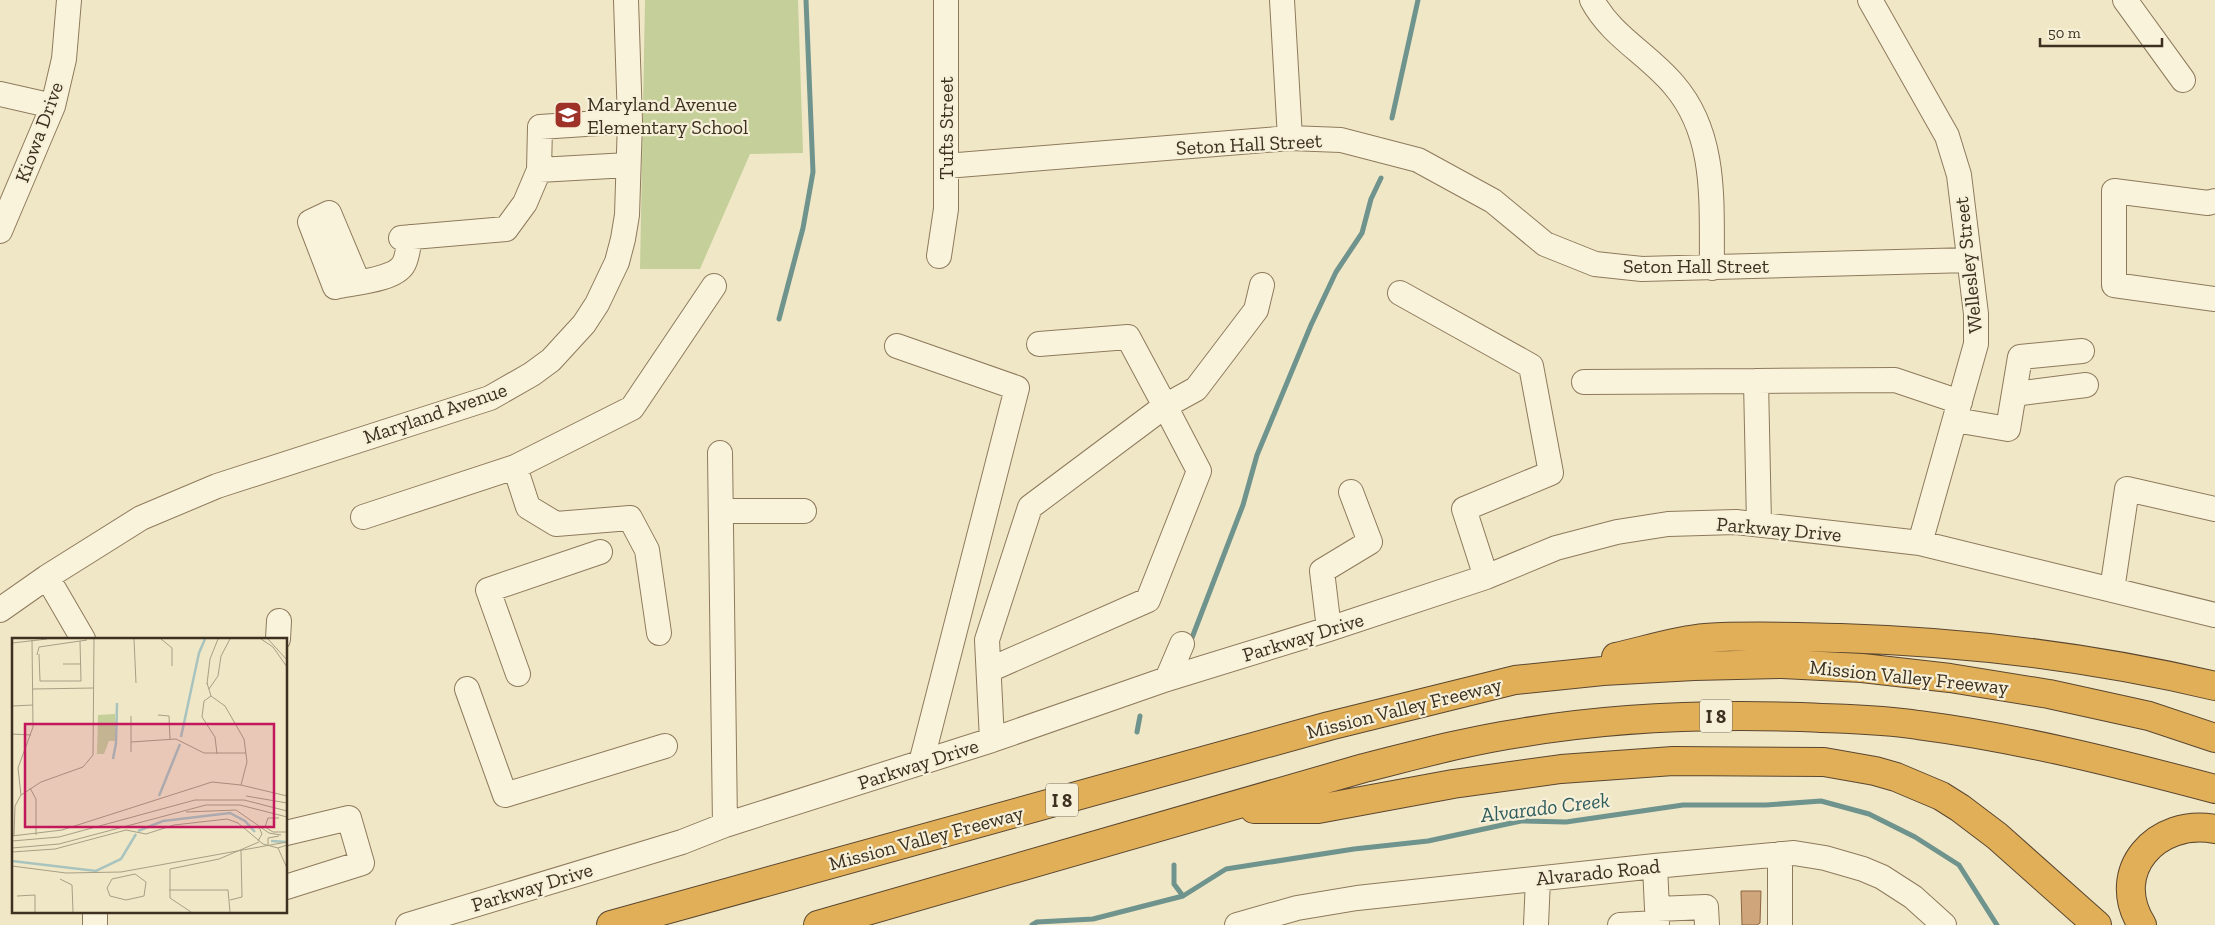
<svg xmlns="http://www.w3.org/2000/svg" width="2215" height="925" viewBox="0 0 2215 925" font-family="'Zilla Slab',serif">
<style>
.green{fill:#c5cf9a}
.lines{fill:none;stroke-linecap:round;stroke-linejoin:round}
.stream{stroke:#6f938d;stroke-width:5}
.building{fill:#cfa57c;stroke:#8d6540}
.minor-casing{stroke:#8d7a5c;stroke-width:26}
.highway-casing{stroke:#5b4730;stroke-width:30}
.minor{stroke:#faf3db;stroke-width:24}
.highway{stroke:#e1af57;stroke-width:28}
.labels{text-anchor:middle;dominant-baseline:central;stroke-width:4.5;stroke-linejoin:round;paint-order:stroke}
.shield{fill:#f7f0d8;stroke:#756a57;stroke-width:1}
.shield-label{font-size:19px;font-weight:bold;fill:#3d3020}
.poi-label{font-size:20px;fill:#3d3020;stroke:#f7f0d8;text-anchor:start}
.street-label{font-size:20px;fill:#3d3020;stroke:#f7f0d8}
.water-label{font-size:21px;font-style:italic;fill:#2f5c5d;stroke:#f7f0d8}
.inset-river{fill:none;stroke:#a9c4be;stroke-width:2.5}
.inset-road{fill:none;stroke:#a89e84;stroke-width:1}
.view{fill:#c2185b;fill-opacity:0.15;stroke:#c2185b;stroke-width:2.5}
.inset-edge{fill:none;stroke:#3d3020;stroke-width:2.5}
</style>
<rect width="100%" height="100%" fill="#f0e7c7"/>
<!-- green -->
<path class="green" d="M645 0H798L803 153 750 154 700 269H640Z"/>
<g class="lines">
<!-- stream -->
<path class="stream" d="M1392 118 1418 0
M779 319 803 228 813 172 806 0
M1190 643 1243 505 1257 455 1311 325 1336 272 1362 233 1371 199 1381 178
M1137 732 1140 716
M1174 865V884L1183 896
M1032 925 1037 922 1093 919 1183 896 1226 869 1354 849 1428 841 1521 821 1566 822 1683 805H1766L1821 801 1869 814 1915 837 1959 865 1997 925"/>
</g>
<!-- building -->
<path class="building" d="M1741 891H1761L1760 923 1757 925H1742Z"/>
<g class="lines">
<defs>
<path id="minor" d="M1282 0 1290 138
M1592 0C1611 36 1648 54 1674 85 1718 136 1711 205 1712 268
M1870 0 1947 136 1959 175 1976 314V344L1920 543
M2125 0 2183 80
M0 94 53 106
M628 165 539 170 540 127 630 121
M946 166 1290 138 1341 140 1418 160 1493 201 1545 244 1595 264 1642 269 1969 260
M2215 201 2208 203 2114 191V285L2215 299
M0 231 53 106 64 59 69 0
M401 238 506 229 525 203 539 170
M939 256 946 209V0
M358 282 329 213 310 222 335 287C352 283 394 280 403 265 408 258 408 245 410 237
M1400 293 1531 366 1551 473 1464 509 1486 577
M897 346 1017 388 921 763
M1756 381 1895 380 1960 402
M1584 382 1756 381 1759 524
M2014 394 2086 385
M1955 420 2008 429 2020 357 2082 351
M720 453 725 825
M515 467 632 408 714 286
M721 511H804
M363 517 515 467 528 507 556 524 630 518 647 550 659 633
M47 577 83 639
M2112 590 2127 489 2215 509
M0 610 47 577 141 518 217 486 490 398 532 374 551 360 584 324 597 304 617 262 623 239 627 215 630 121 626 0
M1329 629 1322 571 1370 542 1351 492
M278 639 279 621
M989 670 1148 600 1199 471 1165 406 1196 389 1256 310 1262 285
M518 674 488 590 600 552
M1167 679 1182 644
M467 689 505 795 665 746
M992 740 987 640 1030 507 1165 406 1128 337 1039 344
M286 833 349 818 362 863 286 887
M1780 854V925
M1655 866 1657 909 1706 907 1707 925
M95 925V911
M408 925 682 842 725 825 992 740 1167 679 1329 629 1486 577 1556 548 1617 532 1668 524 1736 522 1920 543 2215 615
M1237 925 1297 908 1357 898 1655 866 1794 853 1825 858 1863 869 1882 877 1913 897 1944 925
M1536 925 1538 879
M1620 925 1657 923"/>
<path id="highway" d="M1616 657C1643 651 1678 640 1705 638 1750 635 1796 637 1841 638 1968 642 2092 657 2215 686
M1254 809H1318L1453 784 1561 769 1673 761 1824 762 1875 771 1896 777 1941 796 1960 808 1997 836 2097 925
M611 925 1329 726 1515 680 1603 671 1694 666 1782 664 1862 668 1950 678 2049 694 2149 716 2215 738
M818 925 1364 768C1416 755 1467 741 1520 733 1613 717 1707 714 1801 717 1840 719 1880 719 1918 725 2019 738 2117 763 2215 789
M2142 925C2108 871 2157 818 2215 829"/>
</defs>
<!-- minor casing -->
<use href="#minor" class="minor-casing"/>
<!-- highway casing -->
<use href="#highway" class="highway-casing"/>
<!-- minor -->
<use href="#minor" class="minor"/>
<!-- highway -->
<use href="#highway" class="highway"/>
</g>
<!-- icons -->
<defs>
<symbol id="school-square" viewBox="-11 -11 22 22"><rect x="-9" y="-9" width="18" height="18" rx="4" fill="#9e3229" stroke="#f7f0d8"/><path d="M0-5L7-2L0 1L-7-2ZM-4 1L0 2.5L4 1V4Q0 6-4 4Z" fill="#fff"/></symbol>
</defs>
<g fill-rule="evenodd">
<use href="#school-square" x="552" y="99" width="32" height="32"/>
</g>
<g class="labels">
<!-- shield labels -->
<g class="shield">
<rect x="1700" y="699.5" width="32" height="33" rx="4"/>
<rect x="1046" y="783.5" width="32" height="33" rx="4"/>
</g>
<g class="shield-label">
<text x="1716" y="716">I 8</text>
<text x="1062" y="800">I 8</text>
</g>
<!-- poi labels -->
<g class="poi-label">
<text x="587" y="104">Maryland Avenue<tspan x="587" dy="23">Elementary School</tspan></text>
</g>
<!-- street labels -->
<g class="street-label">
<text transform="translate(946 128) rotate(-90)">Tufts Street</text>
<text transform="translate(39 132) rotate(-70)">Kiowa Drive</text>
<text transform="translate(1249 144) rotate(-3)">Seton Hall Street</text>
<text transform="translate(1968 265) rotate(-96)">Wellesley Street</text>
<text x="1696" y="266">Seton Hall Street</text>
<text transform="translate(435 413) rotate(-19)">Maryland Avenue</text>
<text transform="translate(1779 529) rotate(5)">Parkway Drive</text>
<text transform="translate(1303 637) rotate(-17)">Parkway Drive</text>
<text transform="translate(1909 677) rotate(6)">Mission Valley Freeway</text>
<text transform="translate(1404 708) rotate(-14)">Mission Valley Freeway</text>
<text transform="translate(918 764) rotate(-18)">Parkway Drive</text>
<text transform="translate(926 838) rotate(-15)">Mission Valley Freeway</text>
<text transform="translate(1598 872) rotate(-6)">Alvarado Road</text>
<text transform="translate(532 887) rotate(-17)">Parkway Drive</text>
</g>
<!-- water labels -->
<g class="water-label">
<text transform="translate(1545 807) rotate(-7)">Alvarado Creek</text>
</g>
</g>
<!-- overview -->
<g transform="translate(12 638)">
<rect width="275" height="275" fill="#f0e7c7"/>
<path d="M103 76V103H97L92 116H85L86 77Z" fill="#c5cf9a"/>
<path class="inset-river" d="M169 99 187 15 193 1M101 121 104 105 105 65M147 158 168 106M126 193 151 183 218 175 233 183 243 194M259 203 275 204M0 223 84 233 109 221 124 196"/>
<path class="inset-road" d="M122 1 124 45M149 1 160 10V28M249 1 261 9 275 29M256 1 275 22M0 5 35 1M27 16 28 43H69L68 3M25 17 27 9 75 2M51 26H69M195 45 199 58 213 68 232 101 235 124 229 147M195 46 198 21 206 1M21 51 82 50M197 51 206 38 209 18 218 1M199 58 192 63 190 79 203 99 205 116M0 68 21 67M146 77 157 78 158 101M0 96 19 97M119 104 164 101 192 115H234M119 114V78M18 150 24 161V197M9 157 6 130 21 89 20 2M234 158 275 165M174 174 224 172 257 195 269 197M267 180H256L253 189 261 194H275M0 198 50 192 200 144 229 147 275 158M2 198 3 168 9 157 29 144 71 129 81 117 82 1M0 203 47 199 183 162H232L275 173M246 203 250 196 247 189M256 208V200L267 198M0 210 47 206 194 167H228L275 179M266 210 275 230M0 214 43 211 114 192 134 196 162 187 215 181 226 185 251 206 266 210 275 207M0 228 54 235 109 234 275 204M123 236 134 244 132 258 114 262 98 258 95 250 100 241ZM48 241 60 247 61 274M157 252H216L218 274M5 258 23 257V274M218 262 230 259 229 213M179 274 158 260V231L207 221 247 204"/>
<path class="view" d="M13 86H262V189H13Z"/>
<rect width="275" height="275" class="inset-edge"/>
</g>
<!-- scale -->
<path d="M2040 38v8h122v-8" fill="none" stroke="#3d3020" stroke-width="2.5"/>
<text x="2048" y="38" font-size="15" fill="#3d3020" stroke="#f7f0d8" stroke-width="4" paint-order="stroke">50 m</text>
</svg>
